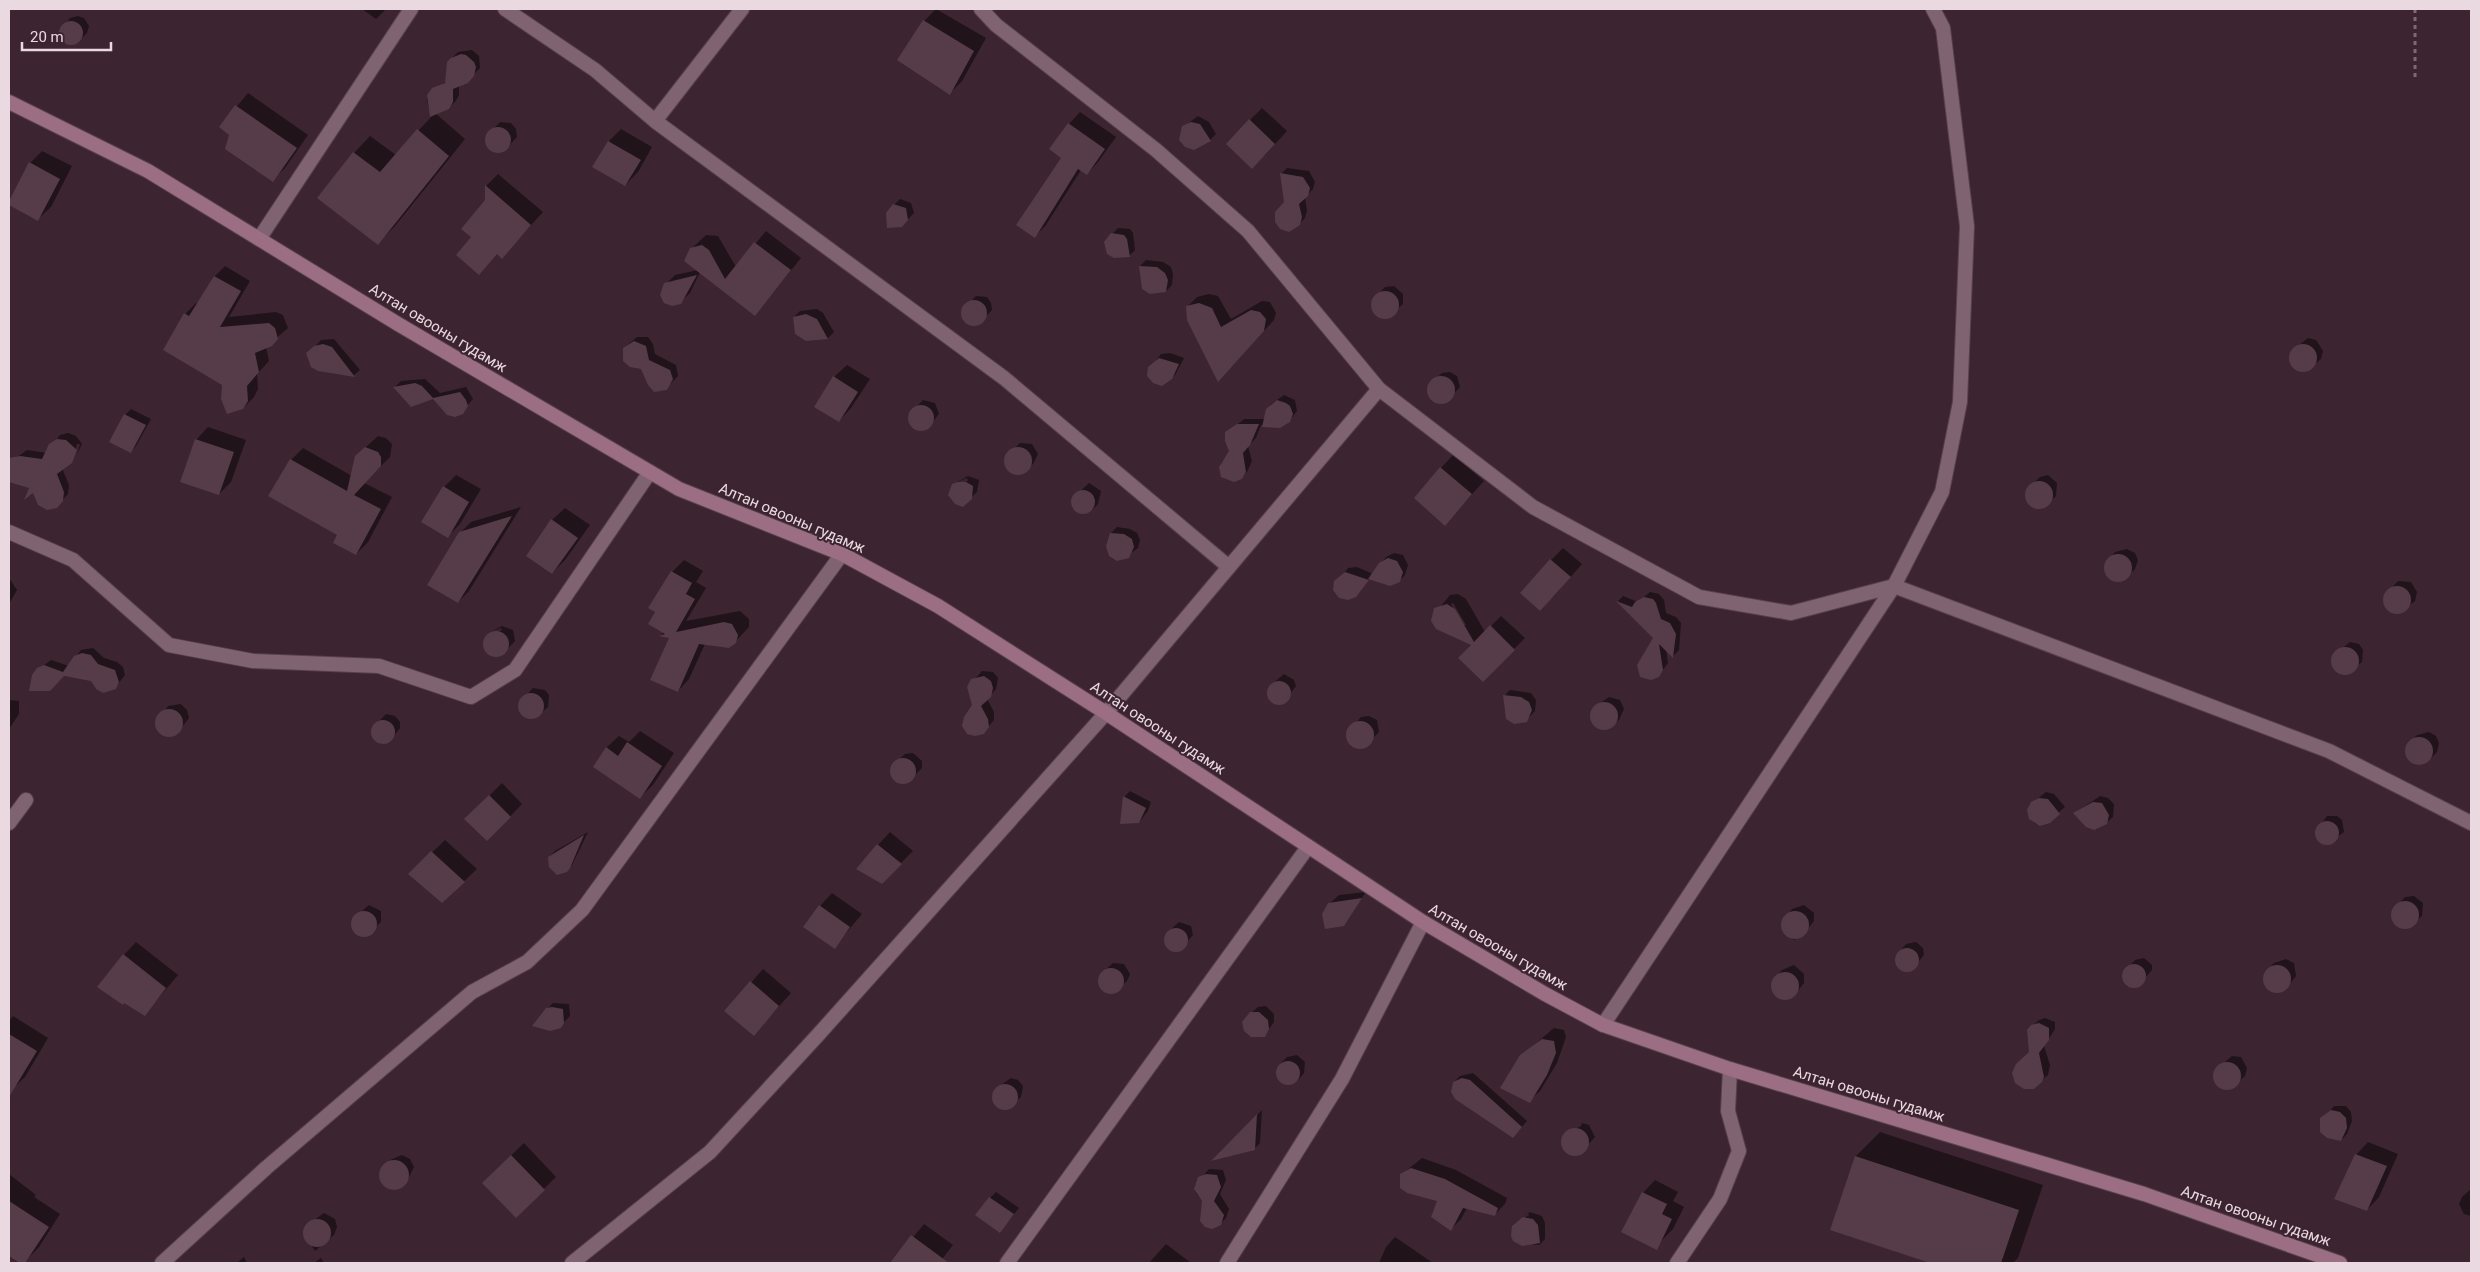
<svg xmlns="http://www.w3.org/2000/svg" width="2480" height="1272" viewBox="0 0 2480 1272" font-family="Roboto,sans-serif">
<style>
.shadow{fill:#0007;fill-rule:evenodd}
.building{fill:#563c48}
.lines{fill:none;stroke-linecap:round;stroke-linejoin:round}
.minor-casing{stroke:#56414c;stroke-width:16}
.secondary-casing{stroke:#56414c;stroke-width:16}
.path{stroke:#7f6973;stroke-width:3;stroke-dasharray:4 4;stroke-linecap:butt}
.minor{stroke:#806370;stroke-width:14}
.secondary{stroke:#9b6e83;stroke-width:14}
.labels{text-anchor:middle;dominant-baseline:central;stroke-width:4;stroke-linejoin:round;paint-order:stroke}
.street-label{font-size:15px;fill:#ead9e0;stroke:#3c2430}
</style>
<rect width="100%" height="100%" fill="#3c2430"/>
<!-- shadow -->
<path class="shadow" d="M362 9H386L376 19Z
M936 9 986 38 962 81 950 93 924 21Z
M78 16 84 18 89 26 87 33 80 40 71 44 63 40 61 31 70 18Z
M472 50 479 56 480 68 467 81 459 85V95L455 102 448 108 435 113 465 139 395 226 378 243 354 153 370 136 396 155 431 117 427 100 430 92 447 81 452 58 458 52Z
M248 93 308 135 285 168 272 180 231 134 220 127Z
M1262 108 1287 131 1265 155 1250 120Z
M1080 112 1116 137 1098 162 1087 174 1081 170 1046 225 1035 236 1063 157 1069 124Z
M1198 116 1209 122 1216 134 1210 140 1183 127Z
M500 122 511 123 516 129 517 137 505 150 496 153 486 144 488 134Z
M621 129 652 147 638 172 625 185 609 141Z
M42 151 72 166 51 207 38 219 9 204 30 163Z
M1287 168 1309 171 1315 182 1313 189 1305 197 1307 211 1305 218 1299 224 1285 202 1281 174Z
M498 174 543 212 502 257 472 237 487 201 486 186Z
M900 199 911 203 914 213 907 220 894 205Z
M1118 228 1130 229 1133 233 1135 250 1129 256 1112 234Z
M766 231 801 258 755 315 700 272 690 293 677 305 663 287 675 275 698 270 688 252 706 235 718 236 736 267Z
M1146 260 1163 262 1171 267 1173 274 1172 285 1166 291 1140 266Z
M225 266 250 281 229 317 276 312 283 315 288 328 266 347 269 361 257 374 258 389 254 397 243 408 224 385 164 349 185 314 196 303 198 304 215 276Z
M1394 286 1403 294V304L1389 316 1381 317 1372 308 1373 300 1385 287Z
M1209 294 1218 296 1231 319 1262 301 1270 302 1276 313 1274 320 1227 371 1187 307 1197 297Z
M976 296 987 297 991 303 992 310 979 324H970L965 319 963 310Z
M817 309 823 313 834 332 828 338 806 339 794 317 800 311Z
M637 337H648L653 344 655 354 676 365 678 376 663 391 651 388 642 368 624 348Z
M2308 338 2316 340 2323 351 2321 359 2307 371H2298L2290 361 2294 349Z
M334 339 360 370 354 375 318 370 308 354 321 340Z
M1170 353 1184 358 1175 375 1161 384 1148 371 1161 354Z
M847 365 870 379 851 408 839 421 834 377Z
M1450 372 1457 376 1460 387 1446 402H1437L1429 394V385L1442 373Z
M425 379 440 393 466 387 473 399 465 408 448 413 433 398 412 405 395 387 401 381Z
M1284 395 1295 400 1297 411 1287 424 1280 427 1261 425 1256 438 1248 446 1252 461 1247 472 1241 478 1229 480 1220 472 1221 463 1231 451 1227 433 1244 419H1265L1270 405Z
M923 400 935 403 939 414 927 429 914 427 909 418 912 411Z
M131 409 151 419 136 446 131 452 125 415Z
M208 427 246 440 231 482 219 494 196 440Z
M68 433 76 436 82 444 77 454 80 444H77L73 458 62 468 69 485 68 494 56 507 31 488 11 479 9 463 27 450 47 453 60 435Z
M378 436 386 438 392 444 390 457 364 483 392 497 368 542 356 554 339 535 291 460 303 448 352 476 356 456Z
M1020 443 1032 444 1038 454 1033 464 1020 474 1011 471 1007 467V456Z
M1453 455 1484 481 1445 524 1441 468Z
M456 475 481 489 460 524 448 536 444 487Z
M2048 475 2057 483 2056 496 2042 508 2034 507 2027 501V489L2040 477Z
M968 476 979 480 977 492 962 506 955 485 968 481 967 478 957 482Z
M1089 483 1101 491 1098 504 1092 510 1082 513 1074 508 1072 499Z
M521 507 469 591 458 602 460 533 471 522Z
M565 508 590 525 565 560 552 573V520Z
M1117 527 1130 529 1137 533 1140 540 1138 548 1121 560 1110 555 1111 533Z
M1563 548 1582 564 1553 597 1551 560Z
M2127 549 2135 553 2138 560 2135 569 2129 575 2117 581 2109 578 2105 571 2109 559 2115 552Z
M1394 553 1403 555 1408 565 1405 575 1399 581 1370 578 1358 592 1334 586 1348 568 1357 567 1373 574 1386 557Z
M684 560 703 571 696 582 706 588 686 621 740 611 749 619V627L732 645 724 647 705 644 689 679 678 691 671 637 661 635 664 632 657 612 650 608 672 572Z
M9 578 17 590 9 604Z
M2398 581 2411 582 2417 592 2415 601 2401 612H2392L2384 602 2386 594Z
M1650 592 1659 594 1664 600 1666 613 1676 617 1681 623 1679 650 1673 656 1666 649 1668 663 1658 676 1655 638 1618 601 1623 596 1638 602Z
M1458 594 1466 599 1485 632 1501 616 1525 638 1483 680 1473 645 1434 625 1432 617 1450 595ZM1453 603 1466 625H1463L1451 604Z
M502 626 513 630 515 641 503 654 496 657 488 654 484 647 486 636 490 633V635L502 630 501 628 491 632Z
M2350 642 2359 644 2363 650 2362 662 2346 674 2338 672 2333 665V656Z
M93 648 104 658 117 662 123 667 125 675 115 688 92 680 35 672 51 660 69 666 81 650Z
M982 671 993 672 998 678 996 689 987 699 994 712V720L983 733 968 687Z
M1284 674 1294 680 1296 686 1284 702 1275 703 1267 693 1271 685Z
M533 688 545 690 549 695 548 707 535 718H526L519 708 521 701Z
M1510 690 1531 693 1536 700 1535 711 1529 717 1504 696Z
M1609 697 1620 700 1624 709 1619 720 1605 729 1594 723 1592 716 1595 707Z
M9 700 19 701V714L9 729Z
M181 704 187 710 189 718 178 732 166 735 159 731 156 723 168 706Z
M386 714 395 716 400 722V728L390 741 380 744 373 738 372 729Z
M1369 716 1377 720 1379 732 1364 747H1357L1350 743 1347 734 1361 717Z
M640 731 674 753 653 785 640 797 606 748 619 736 629 742Z
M2429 732 2436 736 2439 743 2437 752 2431 758 2418 764 2411 761 2407 753 2410 742 2417 735Z
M913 753 922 761V768L907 783H899L893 777V765L905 754Z
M502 783 522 804 500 827 466 819Z
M1130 791 1151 802 1148 811 1139 822 1124 797Z
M2046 792 2054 794 2065 807 2045 824H2036L2030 819 2036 800Z
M2100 796 2108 798 2114 804 2113 817 2106 823 2075 813Z
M2327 816H2337L2342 820 2344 832 2328 844 2317 838 2316 831Z
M588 832 572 865 566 871 549 857 555 851Z
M890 832 913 851 881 883 878 845Z
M445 840 477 869 442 902 410 874Z
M1366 892 1343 924 1323 914 1326 907 1339 895Z
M832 893 862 914 834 947 820 906Z
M2414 896 2423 903 2422 916 2408 928 2399 927 2392 917 2393 910 2405 897Z
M369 905 381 911V922L367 935 358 934 353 928 355 917Z
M1804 905 1814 913V921L1803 935 1794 940 1783 931 1782 923 1792 909Z
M1179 922 1191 926 1193 935 1180 950 1168 948 1164 940 1168 932Z
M136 942 178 975 145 1014 124 955Z
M1916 942 1923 948 1924 955 1912 970H1903L1896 963V956L1906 944Z
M2144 958 2152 965V970L2137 987H2132L2126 983 2122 974 2135 960Z
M2286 959 2294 963 2296 976 2285 990 2276 992 2268 988 2264 981 2268 969 2274 963Z
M1113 963 1124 964 1130 974 1127 981 1114 992 1103 990 1099 983 1100 975Z
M1794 965 1804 974V983L1793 997 1784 999 1776 996 1772 984 1776 976 1782 970Z
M763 969 791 993 754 1034 726 1011Z
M553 1003 569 1004 570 1016 557 1029 547 1009Z
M1266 1006 1274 1014V1022L1264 1036 1251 1013 1258 1007Z
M13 1016 48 1038 25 1077 12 1089 9 1087V1021Z
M2045 1018 2055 1022V1029L2044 1046 2050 1065 2048 1075 2041 1081 2030 1052 2028 1030 2039 1020Z
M1554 1028 1564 1030 1566 1037 1557 1063 1540 1091 1529 1101 1521 1056Z
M1297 1055 1305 1062 1304 1073 1298 1080 1286 1085 1277 1075 1281 1063 1287 1057Z
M2232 1056 2241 1057 2247 1068 2245 1076 2231 1088H2222L2214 1078 2216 1070Z
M1473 1073 1527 1121 1519 1130 1454 1082 1460 1076Z
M1011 1078 1018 1080 1023 1086 1021 1097 1008 1108H1000L993 1098 994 1090Z
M2334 1106H2346L2351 1112 2352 1121 2347 1134 2341 1140 2321 1131 2320 1123Z
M1262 1110 1260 1143 1254 1149 1215 1159Z
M1582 1123 1589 1125 1595 1137 1585 1148 1575 1154 1567 1151 1563 1144 1564 1136 1581 1126Z
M1880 1132 2043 1185 2018 1258 2013 1263H1934L1831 1229 1856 1156Z
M2368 1142 2398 1154 2379 1197 2367 1210 2356 1155Z
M524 1143 556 1177 516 1216 483 1183Z
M402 1155 410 1159 414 1167 408 1179 402 1186 389 1188 382 1183 380 1174 383 1166 390 1160Z
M1422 1158 1456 1170 1507 1198 1505 1204 1494 1215 1467 1208 1461 1219 1451 1229 1439 1200 1401 1175Z
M1209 1169 1223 1170 1226 1180 1220 1194 1229 1209 1226 1218 1220 1224 1196 1193 1195 1185Z
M9 1174 36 1195 34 1197 60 1214 39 1247 27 1259 9 1246Z
M1655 1180 1678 1192 1673 1201 1684 1207 1673 1229 1660 1242 1643 1193Z
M2471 1189V1216L2464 1214 2459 1204 2462 1197Z
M996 1192 1019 1208 1000 1231 990 1198Z
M1530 1212 1542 1216 1545 1223V1239L1539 1245 1518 1243 1512 1236 1516 1223 1529 1215 1528 1213 1522 1217Z
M324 1213 335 1219 337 1227 334 1235 315 1251 304 1234 306 1226Z
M924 1224 953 1245 939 1263H892Z
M1395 1237 1433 1263H1379L1386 1247Z
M1166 1244 1191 1263H1149Z
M244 1257 247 1263H237Z
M321 1258 324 1263H314Z"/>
<!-- building -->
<path class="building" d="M923 20 974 51 950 95 897 60Z
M59 33a12 12 0 1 1 24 0a12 12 0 1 1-24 0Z
M461 54 466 55 474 62 476 67 474 76 468 83 453 89V102L449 109 430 117 427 95 432 88 445 83 447 62 451 58Z
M235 105 297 148 273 182 225 149 229 135 219 127Z
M1249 119 1275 144 1252 169 1226 144Z
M1191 122 1200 124 1211 141 1194 150 1185 147 1179 140 1182 126Z
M1068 123 1105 149 1087 175 1078 169 1035 238 1016 225 1061 158 1049 149Z
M485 140a13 13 0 1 1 26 0a13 13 0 1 1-26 0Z
M417 129 449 156 378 245 317 198 353 152 380 172Z
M608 141 641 160 625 186 592 167Z
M29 162 60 179 38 221 9 205V201Z
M1280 173 1303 177 1310 188 1308 196 1299 204 1302 217 1300 225 1289 232 1280 229 1275 222V212L1284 202Z
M485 185 531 225 502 259 497 254 479 275 456 255 471 237 461 229 485 200Z
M893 204 906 208 908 220 902 227 887 228 886 213Z
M1111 233 1124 235 1127 239 1130 257 1114 258 1107 254 1104 242Z
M754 242 791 270 755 316 684 261 690 248 702 245 709 250 725 279Z
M1139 266 1157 267 1165 273 1168 280 1166 292 1150 294 1142 289Z
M697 275 681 304 672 306 664 303 660 295 664 283Z
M214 276 241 291 220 327 269 323 275 328 278 339 272 346 255 353 259 372 247 386 248 401 243 409 227 414 221 399 222 385 163 350 184 313 189 316Z
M1371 305a14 14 0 1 1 28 0a14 14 0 1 1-28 0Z
M961 313a13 13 0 1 1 26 0a13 13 0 1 1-26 0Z
M1199 303 1212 308 1221 327 1251 310 1260 312 1266 319 1264 331 1218 382 1187 320 1186 306Z
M806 314 817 319 828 339 806 341 795 334 793 317Z
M634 341 646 346 649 360 670 370 673 379 667 390 654 392 648 385 641 369 630 367 623 361V348Z
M2289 358a14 14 0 1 1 28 0a14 14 0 1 1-28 0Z
M323 344 332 347 355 377 318 371 311 367 306 353 314 346Z
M1159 358 1179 364 1172 379 1162 386 1153 383 1147 376 1148 367Z
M833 376 858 392 839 422 814 407Z
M1427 390a14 14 0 1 1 28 0a14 14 0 1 1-28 0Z
M415 383 422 386 433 398 460 392 466 400 468 406 463 414 455 417 447 415 433 399 411 407 393 387Z
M1277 400 1286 403 1290 406 1293 414 1290 422 1280 428 1262 427 1266 409Z
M908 418a13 13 0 1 1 26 0a13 13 0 1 1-26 0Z
M124 414 146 425 131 453 109 442Z
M1237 424H1259L1250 445 1243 453 1246 472 1242 479 1234 482 1221 477 1219 467 1229 451 1225 441V432Z
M57 439 66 440 77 450 72 463 57 474 64 492 63 501 57 508 47 510 38 505 33 493 24 500 29 488 9 482V458L20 456 42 459 49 444Z
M195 439 234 452 219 495 180 482Z
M365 447 378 452 381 457V466L354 495 381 509 356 555 333 543 337 535 268 496 290 459 347 491 355 456Z
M1004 461a14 14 0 1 1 28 0a14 14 0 1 1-28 0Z
M1440 467 1472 494 1445 526 1414 498Z
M2025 495a14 14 0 1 1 28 0a14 14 0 1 1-28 0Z
M958 482H966L973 486 972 499 963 507 955 504 948 495 952 484Z
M443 486 469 502 448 538 421 522Z
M1071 502a12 12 0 1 1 24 0a12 12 0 1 1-24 0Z
M512 516 458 603 427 585 459 532Z
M551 519 578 538 552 574 526 556Z
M1110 533 1124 534 1132 539 1134 547 1129 558 1117 561 1109 556 1106 546Z
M2104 568a14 14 0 1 1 28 0a14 14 0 1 1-28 0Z
M1388 558 1397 561 1403 572 1400 582 1390 586 1368 579 1379 563Z
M1550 559 1571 577 1540 611 1520 593Z
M671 571 692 583 686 594 695 599 676 632 724 622 732 624 738 635 736 643 729 648 699 644 678 692 650 680 669 638 659 636 665 634 648 624 655 612 648 608Z
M1345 572 1369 580 1356 597 1348 600 1339 598 1333 590 1334 581Z
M2383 600a14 14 0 1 1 28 0a14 14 0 1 1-28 0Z
M1644 597 1653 599 1656 603 1661 619 1670 623 1676 634 1673 658 1659 644 1663 670 1659 677 1651 680 1640 677 1637 665 1653 638 1616 601 1632 607 1635 602Z
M1447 604 1455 609 1474 642 1490 625 1515 650 1483 682 1458 658 1471 645 1436 629 1431 621 1434 608Z
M483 644a13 13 0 1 1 26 0a13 13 0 1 1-26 0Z
M2331 661a14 14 0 1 1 28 0a14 14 0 1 1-28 0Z
M82 653 91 655 98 664 115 670 119 682 116 689 103 693 96 689 91 681 64 676 50 691H29L32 675 37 668 44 665 63 672 74 656Z
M984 676 991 681 993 688 991 697 981 706 988 719 989 727 984 734 975 736 967 734 962 726 964 717 972 705 967 687 971 679Z
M1267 693a12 12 0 1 1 24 0a12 12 0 1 1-24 0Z
M518 706a13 13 0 1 1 26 0a13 13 0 1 1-26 0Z
M1503 695 1521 697 1529 702 1532 710 1527 722 1514 724 1506 719Z
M1590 716a14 14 0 1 1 28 0a14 14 0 1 1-28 0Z
M155 723a14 14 0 1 1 28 0a14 14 0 1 1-28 0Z
M371 732a12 12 0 1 1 24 0a12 12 0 1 1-24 0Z
M1346 735a14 14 0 1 1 28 0a14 14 0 1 1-28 0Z
M2405 751a14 14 0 1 1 28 0a14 14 0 1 1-28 0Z
M627 742 662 766 640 799 593 767 606 747 618 756Z
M890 771a13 13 0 1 1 26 0a13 13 0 1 1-26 0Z
M489 795 511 817 487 841 464 819Z
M1123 796 1146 808 1139 823 1120 824Z
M2039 798 2048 799 2060 814 2050 823 2040 826 2029 819 2027 810 2031 802Z
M2093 802 2102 803 2109 815 2107 824 2094 830 2086 827 2073 813Z
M2315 833a12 12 0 1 1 24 0a12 12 0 1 1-24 0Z
M584 835 570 868 567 872 557 875 549 867 548 857Z
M877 844 902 864 882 884 856 869Z
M431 851 465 882 442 903 408 874Z
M1362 898 1344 926 1325 929 1322 914 1328 903Z
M2391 915a14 14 0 1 1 28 0a14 14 0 1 1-28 0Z
M819 905 850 927 835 949 803 927Z
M1781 925a14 14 0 1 1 28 0a14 14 0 1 1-28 0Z
M351 924a13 13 0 1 1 26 0a13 13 0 1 1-26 0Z
M1164 940a12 12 0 1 1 24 0a12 12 0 1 1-24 0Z
M1895 960a12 12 0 1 1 24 0a12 12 0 1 1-24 0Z
M123 954 166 988 145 1016 124 1003 123 1005 97 987Z
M2122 976a12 12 0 1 1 24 0a12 12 0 1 1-24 0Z
M2263 979a14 14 0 1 1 28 0a14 14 0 1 1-28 0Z
M1098 981a13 13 0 1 1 26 0a13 13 0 1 1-26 0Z
M1771 986a14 14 0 1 1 28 0a14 14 0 1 1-28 0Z
M750 981 779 1006 754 1036 724 1011Z
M552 1007 563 1009 564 1023 561 1028 550 1031 532 1026 546 1008Z
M1250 1012H1259L1268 1020 1269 1029 1265 1037H1251L1244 1031 1242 1022Z
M2039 1023 2049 1028V1040L2039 1053 2044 1077 2042 1082 2034 1089H2024L2015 1083 2012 1073 2016 1064 2029 1052 2027 1030 2031 1025Z
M9 1034 37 1051 9 1097Z
M1542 1039 1554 1041 1556 1053 1547 1075 1530 1103 1500 1088 1520 1055Z
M1276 1073a12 12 0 1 1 24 0a12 12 0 1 1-24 0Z
M2213 1076a14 14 0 1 1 28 0a14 14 0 1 1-28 0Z
M1462 1078 1470 1080 1522 1127 1513 1138 1455 1099 1451 1092 1453 1082Z
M992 1097a13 13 0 1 1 26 0a13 13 0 1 1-26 0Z
M2331 1110 2340 1112 2346 1118 2347 1128 2341 1141 2327 1138 2320 1132V1118Z
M1257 1114 1255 1150 1211 1161Z
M1561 1142a14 14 0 1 1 28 0a14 14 0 1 1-28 0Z
M2355 1154 2387 1166 2367 1211 2334 1199Z
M511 1155 545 1190 516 1218 482 1183Z
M1855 1156 2019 1210 2001 1263H1930L1830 1230Z
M379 1175a15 15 0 1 1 30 0a15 15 0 1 1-30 0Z
M1411 1168 1445 1179 1498 1208 1495 1216 1463 1208 1451 1231 1431 1217 1437 1201 1407 1193 1400 1188V1174Z
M1206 1174 1217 1175 1221 1187 1214 1201 1224 1215 1221 1225 1212 1229 1205 1227 1200 1221 1202 1201 1194 1189 1198 1177Z
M1642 1192 1667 1204 1662 1214 1672 1219 1657 1250 1621 1232Z
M989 1197 1014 1214 1000 1233 975 1215Z
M9 1201 49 1227 25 1263H20L9 1256Z
M1523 1217 1533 1219 1538 1225 1540 1243 1522 1246 1513 1241 1511 1236 1512 1226Z
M303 1233a14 14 0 1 1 28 0a14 14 0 1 1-28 0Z
M911 1235 949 1263H890Z"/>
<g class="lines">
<defs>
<path id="minor" d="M505 9 595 70 655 121 1004 378 1229 567
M981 9 996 25 1156 150 1248 231 1379 389 1533 507 1699 597 1791 613 1894 586 2329 751 2471 823
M655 121 742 9
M259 239 411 9
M9 532 73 560 169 645 253 661 379 666 471 697 515 670 650 472
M9 823 26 800
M1603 1025 1894 586 1942 492 1960 402 1967 226 1943 28 1933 9
M162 1263 266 1168 472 992 527 962 582 910 842 554
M572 1263 710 1152 818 1035 1106 713 1379 389
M1007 1263 1308 847
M1227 1263 1342 1079 1423 922
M1677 1263 1720 1199 1739 1151 1728 1111 1730 1069"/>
<path id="secondary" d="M9 102 148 171 398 324 679 489 842 554 938 606 1106 713 1423 922 1545 994 1603 1025 1730 1069 2144 1194 2340 1263"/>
</defs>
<!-- minor casing -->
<use href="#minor" class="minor-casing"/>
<!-- secondary casing -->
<use href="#secondary" class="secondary-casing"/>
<!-- path -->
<path class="path" d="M2415 9V78"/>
<!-- minor -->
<use href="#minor" class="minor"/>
<!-- secondary -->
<use href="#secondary" class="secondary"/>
</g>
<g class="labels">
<!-- street labels -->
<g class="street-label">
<text transform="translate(438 328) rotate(31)">Алтан овооны гудамж</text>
<text transform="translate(792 518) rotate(23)">Алтан овооны гудамж</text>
<text transform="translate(1158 728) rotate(33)">Алтан овооны гудамж</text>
<text transform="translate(1498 947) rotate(30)">Алтан овооны гудамж</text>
<text transform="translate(1869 1094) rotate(17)">Алтан овооны гудамж</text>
<text transform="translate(2256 1216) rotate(19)">Алтан овооны гудамж</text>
</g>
</g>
<!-- border -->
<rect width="2480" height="1272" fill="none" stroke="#ead9e0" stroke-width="20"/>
<!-- scale -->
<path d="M22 42v8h89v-8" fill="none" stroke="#ead9e0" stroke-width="2.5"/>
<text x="30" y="42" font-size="15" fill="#ead9e0" stroke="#3c2430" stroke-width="4" paint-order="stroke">20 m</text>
</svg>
